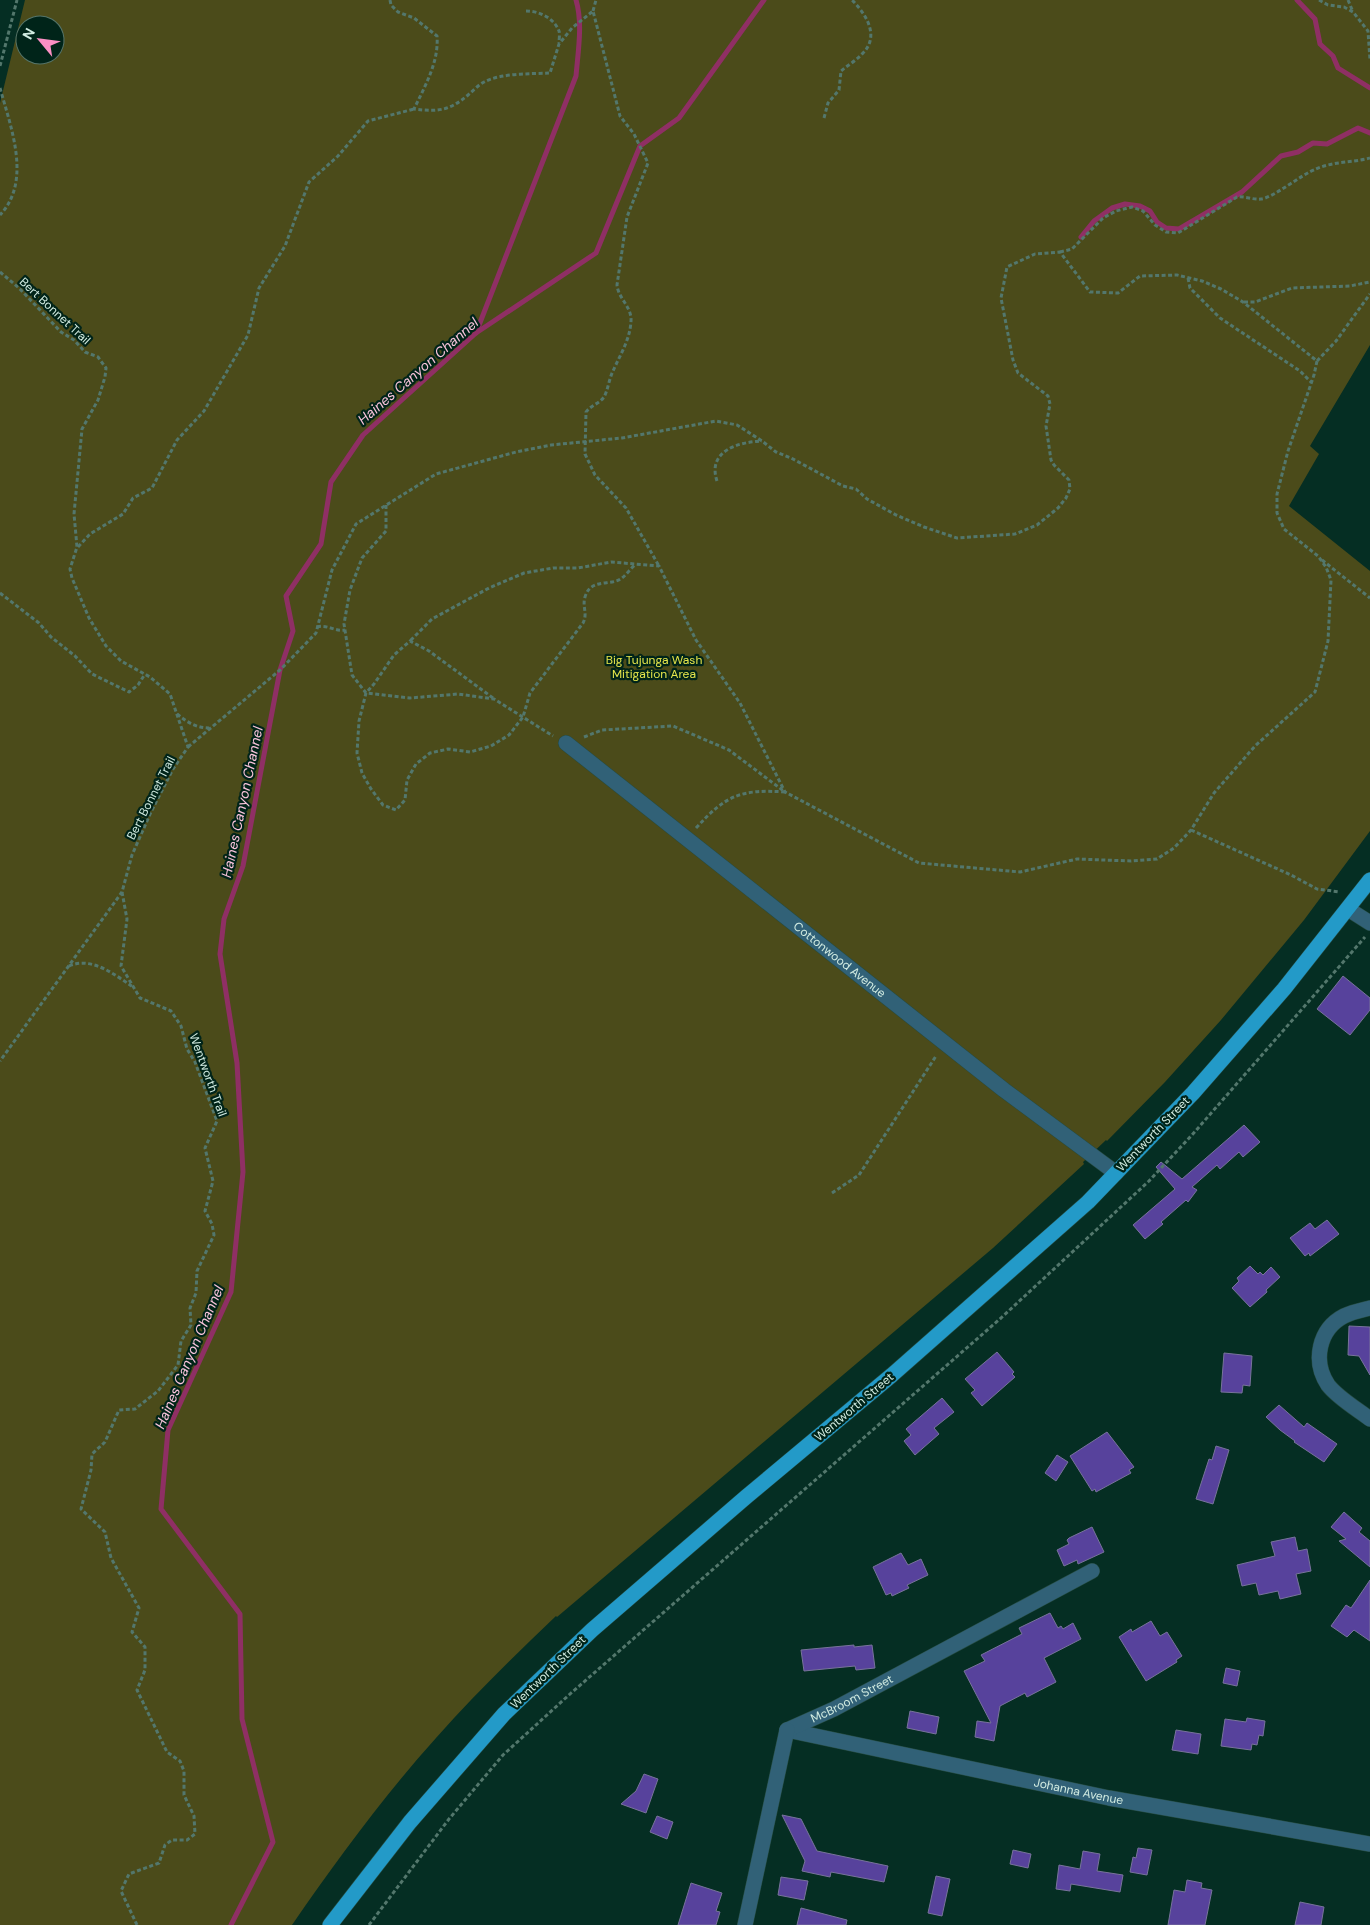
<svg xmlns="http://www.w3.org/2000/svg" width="1370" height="1925" font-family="'DM Sans',sans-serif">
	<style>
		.green { fill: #4b4b1a; fill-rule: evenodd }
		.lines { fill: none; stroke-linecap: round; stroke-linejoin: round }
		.stream { stroke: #8f2f64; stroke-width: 5 }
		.building { fill: #57429c; stroke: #78739b }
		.minor-casing { stroke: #264c42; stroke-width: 16 }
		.major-casing { stroke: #264c42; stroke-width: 16 }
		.path { stroke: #53776c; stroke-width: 3; stroke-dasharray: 4 2.5; stroke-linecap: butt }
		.minor { stroke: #316177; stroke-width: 15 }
		.major { stroke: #239ac8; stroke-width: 15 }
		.labels { text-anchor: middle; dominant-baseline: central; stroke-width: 4.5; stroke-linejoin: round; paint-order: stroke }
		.street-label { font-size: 12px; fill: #d2ece2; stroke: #002419 }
		.park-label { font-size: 12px; fill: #e5e64b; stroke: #002419 }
		.water-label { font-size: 14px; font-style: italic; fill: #fac5dd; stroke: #002419 }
	</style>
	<rect width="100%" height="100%" fill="#052e23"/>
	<path class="green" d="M25,0h1345v345l-60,101 9,8 -30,52 81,65v260l-66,89 -83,100 -56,62 -58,59 -1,-1 -23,22 1,2 -91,84 -436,369 -1,-1c-42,40 -82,79 -120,122 -53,59 -99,122 -144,187h-292v-1822zM25,25h30v30h-30z"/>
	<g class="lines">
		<g class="stream">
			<path d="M1297,0l18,19 5,25 13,12 5,12 32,20"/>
			<path d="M1081,237l13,-16 18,-13 13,-4 15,2 10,5 7,11 9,6 13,1 63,-37 39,-36 17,-4 15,-9 14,1 31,-16 12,5"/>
			<path d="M476,333l100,-257c2,-24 7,-53 0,-76"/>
			<path d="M231,1925l42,-83 -31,-123 -2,-105 -79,-105 7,-79 63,-138 12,-120 -6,-109 -17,-109 4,-35 19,-53 37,-196 13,-39 -7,-35 35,-52 10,-62 32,-47 113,-102 120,-80 44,-107 39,-28 85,-118"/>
		</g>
	</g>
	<g class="building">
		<path d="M1343,976l27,22v12l-20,25 -33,-26z"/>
		<path d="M1244,1125l16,17 -17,15 -4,-5 -19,17 -3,-4 -25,22 5,3 -9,12 -2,-2 -25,22 2,2 -18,15 -12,-14 42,-36 -19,-22 5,-5 21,17z"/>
		<path d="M1327,1220l12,14 -29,22 -1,-3 -4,3 -15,-18 20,-15 5,6z"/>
		<path d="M1250,1266l8,8 2,-2 3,3 8,-8 9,10 -14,13 1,2 -17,15 -18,-19 7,-7 -2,-3z"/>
		<path d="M1349,1326l21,1v48l-11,-19 -11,-1z"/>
		<path d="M997,1352l17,20 -2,2 3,3 -33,29 -11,-13 4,-3 -10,-11z"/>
		<path d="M1224,1353l28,3 -2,30 -7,-1 -1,8 -21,-1z"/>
		<path d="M942,1398l12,14 -20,16 5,6 -24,21 -11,-14 7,-6 -5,-6z"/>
		<path d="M1279,1405l25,22 3,-4 30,21 -13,18 -30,-20 1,-1 -15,-11 -14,-13z"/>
		<path d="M1107,1432l27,35 -5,3 2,3 -35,19 -1,-3 -3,2 -22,-35z"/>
		<path d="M1216,1446l13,4 -16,54 -17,-5 13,-40 3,1z"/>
		<path d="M1057,1455l11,7 -12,19 -11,-8z"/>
		<path d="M1344,1512l18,16 -3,4 11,9v26l-31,-26 7,-2 -15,-12z"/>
		<path d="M1092,1527l12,25 -26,12 -1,-4 -13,6 -7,-16 12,-6 -2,-4 2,-2z"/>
		<path d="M1295,1537l3,14 9,-2 4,22 -15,3 5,20 -21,5 -2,-8 -19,4 -3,-12 -14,3 -5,-21 38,-9 -4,-14z"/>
		<path d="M901,1553l7,12 13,-6 7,16 -21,10 2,3 -17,8 -1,-3 -5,2 -13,-28z"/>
		<path d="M1370,1580v61l-16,-11 -7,7 -16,-11 15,-21 5,3z"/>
		<path d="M1050,1613l8,15 3,-2 2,3 10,-6 8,16 -37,19 12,24 -29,15 -2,-4 -25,13 -6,35 -19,-4 2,-16 14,2 -27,-52 21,-10 -4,-6 41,-21 -3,-6z"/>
		<path d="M1151,1621l9,15 7,-4 15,24 -6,4 1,2 -31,19 -27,-44 12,-8 1,3z"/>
		<path d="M854,1645v2l18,-2 3,23 -19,2 -1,-4 -51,5 -3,-21z"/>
		<path d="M1226,1668l14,3 -3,15 -14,-3z"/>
		<path d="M910,1711l29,6 -3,17 -29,-6z"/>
		<path d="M1247,1718l18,3 -2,15 -4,-1 -2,10 -5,-1 -1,6 -30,-4 4,-27 21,3z"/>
		<path d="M1176,1730l25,4 -3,20 -26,-4z"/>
		<path d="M644,1774l14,5 -12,34 -25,-9 15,-13z"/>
		<path d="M782,1815l19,4 16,32 71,15 -4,16 -53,-10 -1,5 -28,-6 3,-10z"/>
		<path d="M657,1816l16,6 -6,17 -17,-7z"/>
		<path d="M1138,1848l14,2 -5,25 -17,-3 3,-15 3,1z"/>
		<path d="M1013,1850l18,4 -3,14 -18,-4z"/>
		<path d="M1083,1851l17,3 -3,17 26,4 -3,17 -49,-8 -1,7 -14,-2 3,-24 21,4z"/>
		<path d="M936,1876l14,3 -8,37 -14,-3z"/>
		<path d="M781,1877l27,4 -4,19 -26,-5z"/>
		<path d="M1187,1880l15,3 -1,5 11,2 -7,35h-37l6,-35 11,2z"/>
		<path d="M691,1883l31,10 -6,18 4,1 -4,13h-38z"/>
		<path d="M1300,1902l24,5 -3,18h-26z"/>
		<path d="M801,1908l46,12 -1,5h-49z"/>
	</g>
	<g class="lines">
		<defs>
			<g id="minor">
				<path id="s1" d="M566,743l438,347 112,83"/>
				<path d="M1348,909l22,14"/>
				<path d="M1370,1308c-8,2 -18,4 -26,8 -25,13 -32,45 -16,69 10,13 29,24 42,34"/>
				<path id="s2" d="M787,1730l322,68 261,46"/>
				<path id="s3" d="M787,1730l47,-21 258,-138"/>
				<path d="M745,1925l42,-195"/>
			</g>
			<path id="major" d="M330,1925l80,-103 94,-108 88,-84 154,-133 146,-122 196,-173 105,-109 91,-104 86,-109"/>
		</defs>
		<use href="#minor" class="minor-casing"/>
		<use href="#major" class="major-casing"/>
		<g class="path">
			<path d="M390,0l1,5 7,7 16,6 23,18c2,26 -12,50 -23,73 24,3 35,2 54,-14 5,-4 10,-10 16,-13 17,-9 46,-8 66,-9l9,-29 13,-16 21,-17 27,105 14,18 14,29 -21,54 -10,68c1,13 15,22 14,36 -1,19 -11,34 -18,50 -4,8 -5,19 -9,26 -5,7 -13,8 -18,15l-1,42 10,21 31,33 33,58"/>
			<path d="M1319,0l9,5 16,2 9,5 15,19 2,29"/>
			<path d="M1348,0l5,12"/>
			<path d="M526,11c13,0 28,7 33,20 1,3 0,9 0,12"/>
			<path d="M593,11l3,-11"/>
			<path d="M0,66l17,-66"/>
			<path d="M0,88c11,40 32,93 0,127"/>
			<path d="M824,118l4,-15 11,-13 2,-19c7,-6 16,-11 22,-18 17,-17 3,-39 -11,-53"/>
			<path d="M1060,252l12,-3 31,-31 13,-7 16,-4 11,4 12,14 11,7 12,1 59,-36c8,-1 16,3 24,2 12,-1 41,-25 55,-30 18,-8 36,-6 54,-11"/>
			<path d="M0,272l19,16 42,44 13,8 11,12 13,5 8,11 -1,9 -7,23 -16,29 -8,85 3,33 -7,22 2,9 17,40 17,28 15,15 29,16 20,17 18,53 -15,22 -22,43 -19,43 -10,37 -122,169"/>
			<path d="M1188,278l2,10 30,30 80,53 11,11"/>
			<path d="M1244,302h11l37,-14 58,-2 20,-4"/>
			<path d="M1317,361l19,-20 34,-47"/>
			<path d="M717,481c-10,-30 21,-39 45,-40"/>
			<path d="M386,505v26l-24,27 -12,32 -6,34 8,51 14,18 44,5 48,-4 36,5 59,37"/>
			<path d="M78,547l12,-13 33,-20 10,-16 19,-10 25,-48 27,-29 44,-76 11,-47 26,-42 24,-64 29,-26 30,-35 46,-12"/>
			<path d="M1322,560l48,38"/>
			<path d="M0,593l39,30 12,14 24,19 17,18 37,18 9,-7 7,-11"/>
			<path d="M317,627c10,-3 18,5 28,3"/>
			<path d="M493,698l-64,-47 -19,-10 -16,14 -20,29 -8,9 -7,28 -2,32 5,20 9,16 12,16 13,5 9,-10 2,-20 9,-16 14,-11 18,-4 22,3 21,-6 18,-11 14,-18 7,-24 53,-70c5,-10 -1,-16 2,-26 6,-20 26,-10 37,-19 5,-4 9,-10 14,-14"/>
			<path d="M177,714c10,8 19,14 32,14"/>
			<path d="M584,737l18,-7 71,-4 56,24 56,42c-44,-3 -59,3 -89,36"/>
			<path d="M188,747l92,-77 36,-37 16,-63 24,-46 80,-50 80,-22 35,-7 71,-7 94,-17 21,4 25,16 14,11 15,6 52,28 13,3 11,10 29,16 28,12 33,11 58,-4 22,-9 21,-17 8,-10 4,-9 -1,-9 -15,-15 -3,-5 -5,-34 4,-22 -2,-8 -30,-23 -5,-13 -12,-62 6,-31 28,-13 25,-2 30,40 28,1 22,-17 37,-1 25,6 19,8 22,13 74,59 -3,14 -26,76 -11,43v19l7,16 34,27 8,11 5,13 -3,61 -13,51 -60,54 -41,47 -23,37 -17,18 -17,11 -26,2 -54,-2 -57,13 -101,-9 -134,-71 -45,-89 -44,-63 -37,-74 -48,-4 -33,6h-25l-29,5 -35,15 -57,31 -22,22"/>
			<path d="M1191,830l100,45 26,14 23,3"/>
			<path d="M122,892l5,27 -6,47 19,32 31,13 10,15 6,23 8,13 22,59 -12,27 8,33 -8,30 7,13 2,11 -17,36 -1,22 -6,15 1,17 -10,16 -3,24 -20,26 -23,18 -16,1 -14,32 -13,12 -1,16 -10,39 24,23 6,26 28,50 -7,24 13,15v23l-8,20 30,62 13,9 4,10v24l10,21 1,18 -8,6h-15l-7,5 -6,18 -30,11 -8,17 16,34"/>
			<path d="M69,966c23,-10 46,9 64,21"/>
			<path d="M832,1193l27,-18 77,-119"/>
			<path d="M369,1925l80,-106 54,-64 67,-61 431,-376 148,-137 43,-46 173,-198"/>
		</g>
		<use href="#minor" class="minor"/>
		<use href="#major" class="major"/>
	</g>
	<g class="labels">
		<g class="street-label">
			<text transform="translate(55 311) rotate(43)">Bert Bonnet Trail</text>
			<text transform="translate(151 798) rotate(-63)">Bert Bonnet Trail</text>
			<text stroke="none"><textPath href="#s1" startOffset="349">Cottonwood Avenue</textPath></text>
			<text transform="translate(208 1075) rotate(70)">Wentworth Trail</text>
			<text transform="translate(1153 1134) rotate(-46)">Wentworth Street</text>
			<text transform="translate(854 1407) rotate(-40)">Wentworth Street</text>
			<text transform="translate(548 1672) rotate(-44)">Wentworth Street</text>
			<text stroke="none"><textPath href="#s3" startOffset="72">McBroom Street</textPath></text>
			<text stroke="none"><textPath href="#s2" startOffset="298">Johanna Avenue</textPath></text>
		</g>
		<g class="park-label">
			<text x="654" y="660">Big Tujunga Wash<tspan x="654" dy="14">Mitigation Area</tspan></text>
		</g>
		<g class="water-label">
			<text transform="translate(418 371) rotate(-41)">Haines Canyon Channel</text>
			<text transform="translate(242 802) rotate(-78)">Haines Canyon Channel</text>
			<text transform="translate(189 1357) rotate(-67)">Haines Canyon Channel</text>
		</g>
	</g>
	<g transform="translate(40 40) rotate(299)"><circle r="24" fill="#002419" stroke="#547469"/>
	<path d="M0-4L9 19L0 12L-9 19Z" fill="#fb8fc4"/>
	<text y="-8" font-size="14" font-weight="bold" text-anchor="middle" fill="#d2ece2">N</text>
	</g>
</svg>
